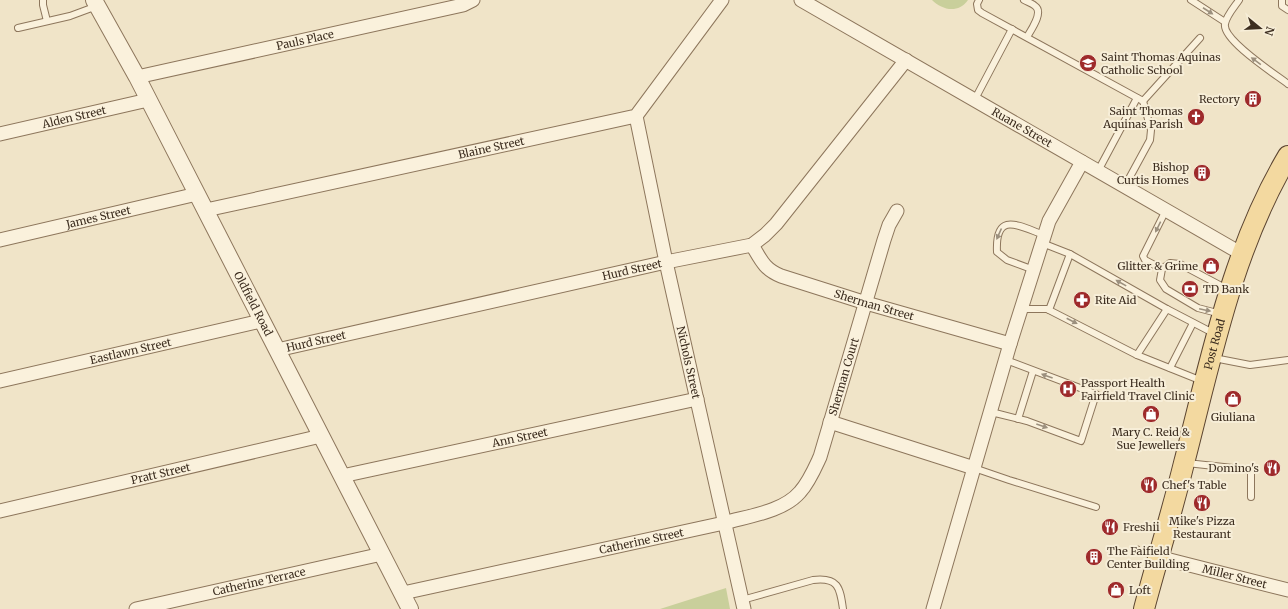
<svg xmlns="http://www.w3.org/2000/svg" width="1288" height="609" font-family="Merriweather,serif">
	<style>
		.green { fill: #c9cf9b }
		.lines { fill: none; stroke-linecap: round; stroke-linejoin: round }
		.service-casing { stroke: #8d765c; stroke-width: 8 }
		.minor-casing { stroke: #8d765c; stroke-width: 15 }
		.tertiary-casing { stroke: #8d765c; stroke-width: 18 }
		.primary-casing { stroke: #5b4430; stroke-width: 22 }
		.path { stroke: #8d765c; stroke-width: 2; stroke-dasharray: 3 2; stroke-linecap: butt }
		.service { stroke: #faf1dc; stroke-width: 6 }
		.minor { stroke: #faf1dc; stroke-width: 13 }
		.tertiary { stroke: #faf1dc; stroke-width: 16 }
		.primary { stroke: #f3d9a0; stroke-width: 20 }
		.oneway { fill: #9c907e }
		.labels { text-anchor: middle; dominant-baseline: central; stroke-width: 4; stroke-linejoin: round; paint-order: stroke }
		.street-label { font-size: 11px; fill: #3d2e20; stroke: #f7eed8 }
		.poi-label { font-size: 11px; fill: #3d2e20; stroke: #f7eed8; text-anchor: start }
	</style>
	<rect width="100%" height="100%" fill="#f0e4c8"/>
	<g class="green">
		<path d="M932,0h36c-10,14 -26,10 -36,0z"/>
		<path d="M726,588l4,21h-70z"/>
	</g>
	<g class="lines">
		<defs>
			<g id="service">
				<path d="M43,0v5l4,16"/>
				<path d="M979,0l-2,4 1,6 4,3 161,88 57,-63"/>
				<path d="M1024,0c3,2 8,3 11,6 9,6 -4,24 -8,31"/>
				<path d="M1191,0l34,22"/>
				<path d="M1239,0c-4,6 -13,16 -14,24 -3,16 50,50 63,60"/>
				<path d="M1282,0v6l6,4"/>
				<path d="M18,28l52,-12 27,-10"/>
				<path d="M975,99l37,-70"/>
				<path d="M1098,171l39,-73"/>
				<path d="M1125,186l25,-46 1,-10 -8,-29"/>
				<path d="M1042,243l28,11 97,55"/>
				<path d="M1162,269l-17,-9 -2,-4 23,-46"/>
				<path d="M1034,270l-27,-10 -10,-8c-2,-42 22,-26 47,-17"/>
				<path d="M1022,309h25l90,46"/>
				<path d="M1049,310l21,-56"/>
				<path d="M1221,314l-23,-6 -32,-19 -6,-9 2,-11 8,-6 10,1 47,25"/>
				<path d="M1214,358l36,7 38,-5"/>
				<path d="M1170,368l23,-45"/>
				<path d="M1202,381l-65,-26 30,-46 48,25"/>
				<path d="M991,412l36,9 54,20 15,-47 -90,-34"/>
				<path d="M1018,419l15,-48"/>
				<path d="M1187,463l64,7v27"/>
				<path d="M974,468l35,12 87,27"/>
				<path d="M742,600l71,-20c25,-3 27,7 30,29"/>
			</g>
			<g id="minor">
				<path id="s1" d="M801,0l441,254"/>
				<path id="s2" d="M137,77l326,-72 10,-5"/>
				<path id="s3" d="M636,116l30,146 78,347"/>
				<path id="s4" d="M0,134l148,-34"/>
				<path id="s5" d="M206,210l430,-94 86,-116"/>
				<path id="s6" d="M0,240l197,-46"/>
				<path id="s7" d="M752,245c9,15 12,24 29,31l85,27 144,41"/>
				<path id="s8" d="M277,350l389,-88 86,-17 13,-10 11,-11 130,-164"/>
				<path id="s9" d="M0,381l261,-60"/>
				<path d="M830,422l144,46"/>
				<path id="s10" d="M342,476l355,-77"/>
				<path id="s11" d="M0,511l321,-75"/>
				<path id="s12" d="M1158,557l130,33"/>
				<path id="s13" d="M403,593l321,-70c24,-7 59,-11 76,-31 9,-10 14,-22 20,-35l64,-217 5,-15 8,-14"/>
				<path id="s14" d="M136,609l246,-55"/>
				<path d="M933,609l77,-265 39,-123 33,-59"/>
			</g>
			<g id="tertiary">
				<path id="s15" d="M94,0l43,77 273,532"/>
			</g>
			<g id="primary">
				<path id="s16" d="M1144,609c13,-49 28,-97 40,-146 27,-104 48,-213 104,-307"/>
			</g>
		</defs>
		<use href="#service" class="service-casing"/>
		<use href="#minor" class="minor-casing"/>
		<use href="#tertiary" class="tertiary-casing"/>
		<use href="#primary" class="primary-casing"/>
		<path class="path" d="M1137,546l4,2"/>
		<use href="#service" class="service"/>
		<use href="#minor" class="minor"/>
		<use href="#tertiary" class="tertiary"/>
		<use href="#primary" class="primary"/>
	</g>
	<defs><path id="oneway-solid" d="M-6-.8H1V-3.2L6.5 0L1 3.2V.8H-6Z"/></defs>
	<g class="oneway">
		<use href="#oneway-solid" transform="translate(1208 11) rotate(33)"/>
		<use href="#oneway-solid" transform="translate(1256 61) rotate(-144)"/>
		<use href="#oneway-solid" transform="translate(1158 227) rotate(116)"/>
		<use href="#oneway-solid" transform="translate(999 234) rotate(114)"/>
		<use href="#oneway-solid" transform="translate(1121 283) rotate(-151)"/>
		<use href="#oneway-solid" transform="translate(1205 310) rotate(12)"/>
		<use href="#oneway-solid" transform="translate(1072 321) rotate(27)"/>
		<use href="#oneway-solid" transform="translate(1047 376) rotate(-160)"/>
		<use href="#oneway-solid" transform="translate(1042 426) rotate(19)"/>
	</g>
	<defs>
		<symbol id="school-disc" viewBox="-11 -11 22 22"><circle r="9.5" fill="#9e2a2b" stroke="#f7eed8"/><path d="M0-5L7-2L0 1L-7-2ZM-4 1L0 2.5L4 1V4Q0 6-4 4Z" fill="#fff"/></symbol>
		<symbol id="building-disc" viewBox="-11 -11 22 22"><circle r="9.5" fill="#9e2a2b" stroke="#f7eed8"/><path d="M-4-6H4V6H1V3H-1V6H-4ZM-2.5-4.3h1.7v1.8h-1.7ZM.8-4.3h1.7v1.8H.8ZM-2.5-1h1.7V.8h-1.7ZM.8-1h1.7V.8H.8Z" fill="#fff"/></symbol>
		<symbol id="church-disc" viewBox="-11 -11 22 22"><circle r="9.5" fill="#9e2a2b" stroke="#f7eed8"/><path d="M-1.2-6h2.4v3.5h3.3v2.4h-3.3V6h-2.4V-.1h-3.3v-2.4h3.3Z" fill="#fff"/></symbol>
		<symbol id="shop-disc" viewBox="-11 -11 22 22"><circle r="9.5" fill="#9e2a2b" stroke="#f7eed8"/><path d="M-5-2.5h2.3a2.7 3.5 0 0 1 5.4 0H5L5.5 6h-11ZM-1.5-2.5h3a1.5 2.3 0 0 0-3 0Z" fill="#fff"/></symbol>
		<symbol id="bank-disc" viewBox="-11 -11 22 22"><circle r="9.5" fill="#9e2a2b" stroke="#f7eed8"/><path d="M-6-4H6V4H-6ZM0-2.3a2.3 2.3 0 1 0 0 4.6a2.3 2.3 0 1 0 0-4.6Z" fill="#fff"/></symbol>
		<symbol id="pharmacy-disc" viewBox="-11 -11 22 22"><circle r="9.5" fill="#9e2a2b" stroke="#f7eed8"/><path d="M-2-6h4v4h4v4h-4v4h-4v-4h-4v-4h4Z" fill="#fff"/></symbol>
		<symbol id="hospital-disc" viewBox="-11 -11 22 22"><circle r="9.5" fill="#9e2a2b" stroke="#f7eed8"/><path d="M-5-5h3v3.5h4V-5h3V5h-3V1.5h-4V5h-3Z" fill="#fff"/></symbol>
		<symbol id="restaurant-disc" viewBox="-11 -11 22 22"><circle r="9.5" fill="#9e2a2b" stroke="#f7eed8"/><path d="M-5-6h1v4h1v-4h1v4h1v-4h1v5L-1.5 .5V6h-2V.5L-5-1ZM5-6V6H3V1.5H1.5Q1.5-4 5-6Z" fill="#fff"/></symbol>
	</defs>
	<g fill-rule="evenodd">
		<use href="#school-disc" x="1078" y="53" width="20" height="20"/>
		<use href="#building-disc" x="1243" y="89" width="20" height="20"/>
		<use href="#church-disc" x="1186" y="107" width="20" height="20"/>
		<use href="#building-disc" x="1192" y="163" width="20" height="20"/>
		<use href="#shop-disc" x="1201" y="256" width="20" height="20"/>
		<use href="#bank-disc" x="1180" y="279" width="20" height="20"/>
		<use href="#pharmacy-disc" x="1072" y="290" width="20" height="20"/>
		<use href="#hospital-disc" x="1058" y="379" width="20" height="20"/>
		<use href="#shop-disc" x="1223" y="389" width="20" height="20"/>
		<use href="#shop-disc" x="1141" y="404" width="20" height="20"/>
		<use href="#restaurant-disc" x="1262" y="458" width="20" height="20"/>
		<use href="#restaurant-disc" x="1139" y="475" width="20" height="20"/>
		<use href="#restaurant-disc" x="1192" y="493" width="20" height="20"/>
		<use href="#restaurant-disc" x="1100" y="517" width="20" height="20"/>
		<use href="#building-disc" x="1084" y="547" width="20" height="20"/>
		<use href="#shop-disc" x="1106" y="580" width="20" height="20"/>
	</g>
	<g class="labels">
		<g class="street-label">
			<text stroke="none"><textPath href="#s2" startOffset="172">Pauls Place</textPath></text>
			<text stroke="none"><textPath href="#s4" startOffset="76">Alden Street</textPath></text>
			<text stroke="none"><textPath href="#s1" startOffset="255">Ruane Street</textPath></text>
			<text stroke="none"><textPath href="#s5" startOffset="292">Blaine Street</textPath></text>
			<text stroke="none"><textPath href="#s6" startOffset="101">James Street</textPath></text>
			<text stroke="none"><textPath href="#s8" startOffset="364">Hurd Street</textPath></text>
			<text stroke="none"><textPath href="#s15" startOffset="343">Oldfield Road</textPath></text>
			<text stroke="none"><textPath href="#s7" startOffset="141">Sherman Street</textPath></text>
			<text stroke="none"><textPath href="#s8" startOffset="40">Hurd Street</textPath></text>
			<text stroke="none"><textPath href="#s16" startOffset="274">Post Road</textPath></text>
			<text stroke="none"><textPath href="#s9" startOffset="134">Eastlawn Street</textPath></text>
			<text stroke="none"><textPath href="#s3" startOffset="252">Nichols Street</textPath></text>
			<text stroke="none"><textPath href="#s13" startOffset="536">Sherman Court</textPath></text>
			<text stroke="none"><textPath href="#s10" startOffset="182">Ann Street</textPath></text>
			<text stroke="none"><textPath href="#s11" startOffset="165">Pratt Street</textPath></text>
			<text stroke="none"><textPath href="#s13" startOffset="244">Catherine Street</textPath></text>
			<text stroke="none"><textPath href="#s12" startOffset="79">Miller Street</textPath></text>
			<text stroke="none"><textPath href="#s14" startOffset="126">Catherine Terrace</textPath></text>
		</g>
		<g class="poi-label">
			<text x="1101" y="57">Saint Thomas Aquinas<tspan x="1101" dy="13">Catholic School</tspan></text>
			<text x="1240" y="99" text-anchor="end">Rectory</text>
			<text x="1183" y="111" text-anchor="end">Saint Thomas<tspan x="1183" dy="13">Aquinas Parish</tspan></text>
			<text x="1189" y="167" text-anchor="end">Bishop<tspan x="1189" dy="13">Curtis Homes</tspan></text>
			<text x="1198" y="266" text-anchor="end">Glitter &amp; Grime</text>
			<text x="1203" y="289">TD Bank</text>
			<text x="1095" y="300">Rite Aid</text>
			<text x="1081" y="383">Passport Health<tspan x="1081" dy="13">Fairfield Travel Clinic</tspan></text>
			<text x="1233" y="417" text-anchor="middle">Giuliana</text>
			<text x="1151" y="432" text-anchor="middle">Mary C. Reid &amp;<tspan x="1151" dy="13">Sue Jewellers</tspan></text>
			<text x="1259" y="468" text-anchor="end">Domino's</text>
			<text x="1162" y="485">Chef's Table</text>
			<text x="1202" y="521" text-anchor="middle">Mike's Pizza<tspan x="1202" dy="13">Restaurant</tspan></text>
			<text x="1123" y="527">Freshii</text>
			<text x="1107" y="551">The Faifield<tspan x="1107" dy="13">Center Building</tspan></text>
			<text x="1129" y="590">Loft</text>
		</g>
	</g>
	<g transform="translate(1260 28) rotate(108)" stroke="#f7eed8" stroke-width="3" paint-order="stroke">
	<path d="M0-3L7 15L0 10L-7 15Z" fill="#3d2e20"/>
	<text y="-6" font-size="11" font-weight="bold" text-anchor="middle" fill="#3d2e20">N</text>
	</g>
</svg>
